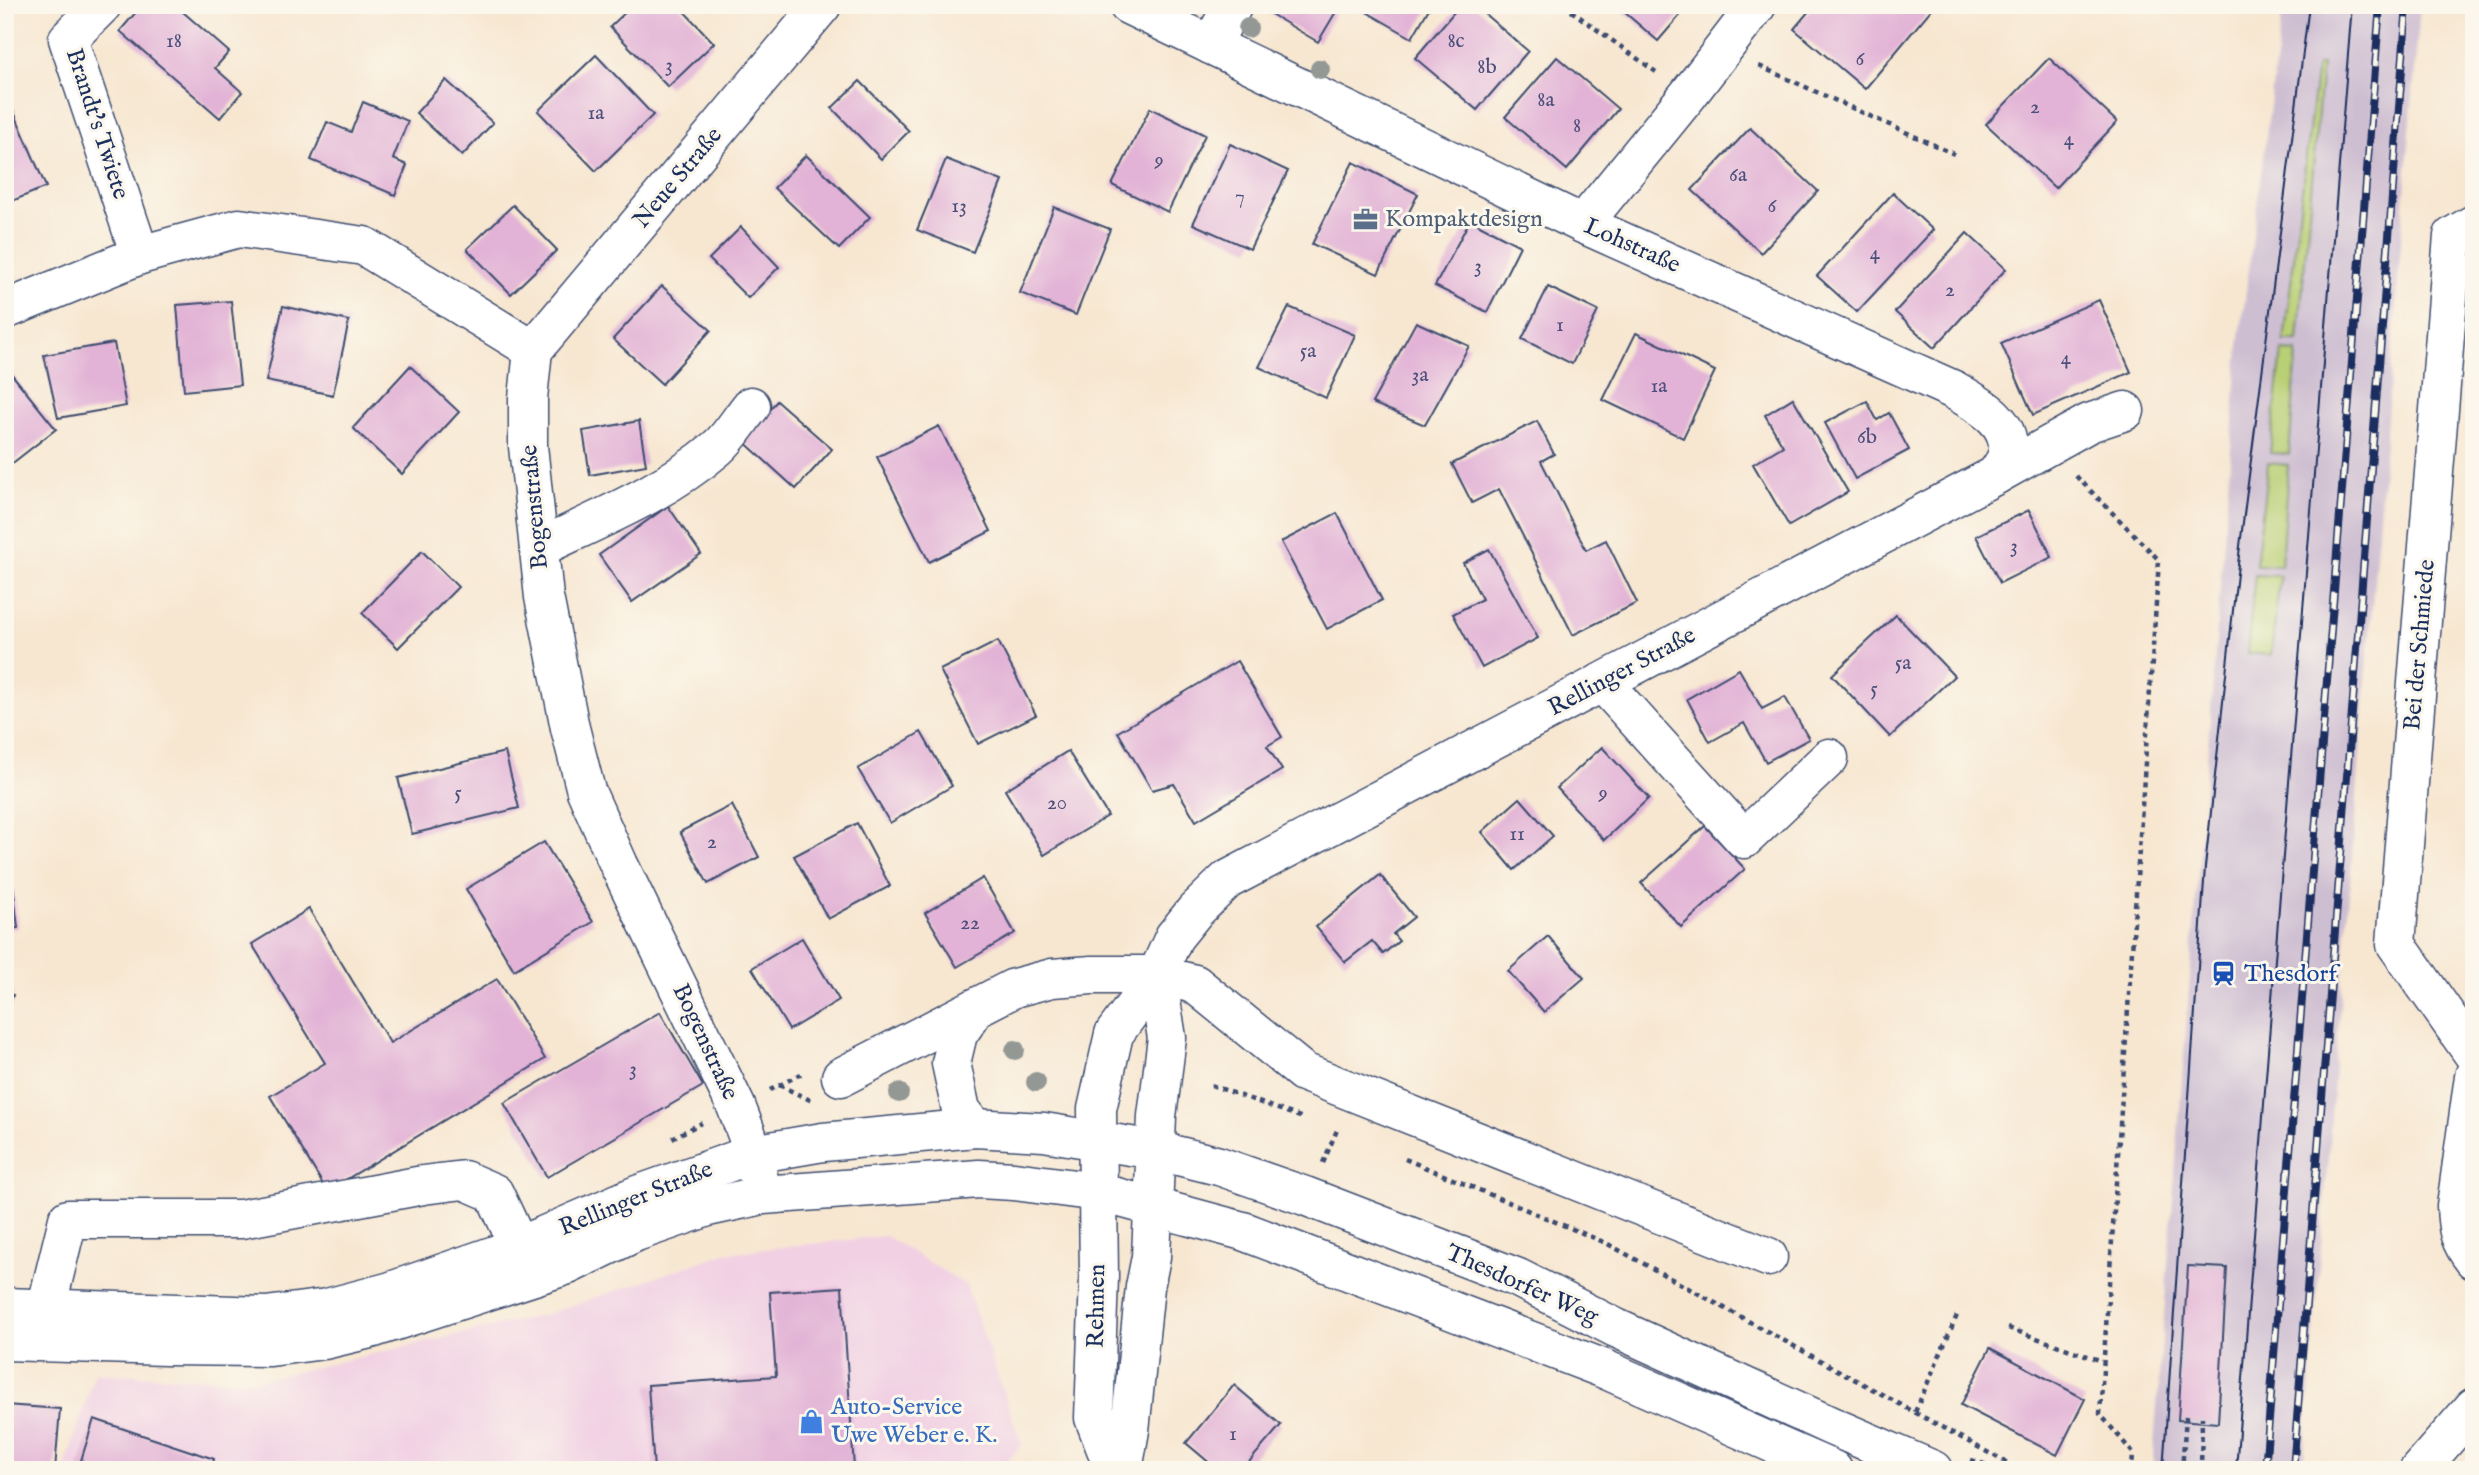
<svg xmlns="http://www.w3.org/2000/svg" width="2479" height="1475" font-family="'IM FELL English',serif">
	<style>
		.built { fill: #f1d0e3 }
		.industrial { fill: #cebed1 }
		.green { fill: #b9cf74; stroke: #6a7f69; stroke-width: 2 }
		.building { fill: #e2b3d6 }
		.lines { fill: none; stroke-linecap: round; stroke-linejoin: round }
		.minor-casing { stroke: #3c4b6f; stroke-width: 41 }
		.path { stroke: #3c4b6f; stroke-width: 4.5; stroke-dasharray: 5 5; stroke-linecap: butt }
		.minor { stroke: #fff; stroke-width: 38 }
		.tram { stroke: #1b2f5e; stroke-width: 2 }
		.rail-casing { stroke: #1b2f5e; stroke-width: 8 }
		.rail { stroke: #fbf7ec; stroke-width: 5; stroke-dasharray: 16; stroke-linecap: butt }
		.tree { fill: #939895 }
		.labels { text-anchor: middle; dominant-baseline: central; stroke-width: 6; stroke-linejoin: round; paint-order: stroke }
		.number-label { font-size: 21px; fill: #4d507c }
		.street-label { font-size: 24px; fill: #1b2f5e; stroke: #fbf7ec }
		.service-label { font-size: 24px; fill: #4e5e75; stroke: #fbf7ec; text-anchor: start }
		.transit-label { font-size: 24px; fill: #164399; stroke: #fbf7ec; text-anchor: start }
		.shop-label { font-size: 24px; fill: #366cbe; stroke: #fbf7ec; text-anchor: start }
	</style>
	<rect width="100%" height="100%" fill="#fbf7ec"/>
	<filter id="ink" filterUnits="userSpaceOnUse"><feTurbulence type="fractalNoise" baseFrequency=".0143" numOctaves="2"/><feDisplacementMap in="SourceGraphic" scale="14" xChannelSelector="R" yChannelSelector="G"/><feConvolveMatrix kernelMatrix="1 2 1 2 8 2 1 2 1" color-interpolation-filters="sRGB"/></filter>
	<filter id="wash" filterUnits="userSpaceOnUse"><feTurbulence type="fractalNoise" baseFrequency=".00686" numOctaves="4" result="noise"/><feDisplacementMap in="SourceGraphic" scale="28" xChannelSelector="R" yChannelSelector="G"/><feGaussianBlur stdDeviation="1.57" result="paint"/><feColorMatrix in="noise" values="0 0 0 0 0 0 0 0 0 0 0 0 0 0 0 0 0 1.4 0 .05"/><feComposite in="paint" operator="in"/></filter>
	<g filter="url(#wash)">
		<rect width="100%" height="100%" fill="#f7e7d1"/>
		<path class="built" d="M886,1236l80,49 56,160 -24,25h-934l31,-97 160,8 289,-66 182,-62z"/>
		<path class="industrial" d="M2283,5h137l-117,1465h-151l87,-1125z"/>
		<g class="green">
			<path d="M2317,65h5l-24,276h-14z"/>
			<path d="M2282,351l15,1 -8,102 -19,-1z"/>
			<path d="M2268,463l20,2 -7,101 -25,-1z"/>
			<path d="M2255,575l25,1 -9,79 -24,-2z"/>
		</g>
		<g id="blocks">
			<g class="building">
				<path d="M142,5h33l54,47 -14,16 27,24 -22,26 -100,-87z"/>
				<path d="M633,5h45l36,38 -46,44 -58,-60z"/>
				<path d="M1267,5h73l-22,37 -54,-32z"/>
				<path d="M1360,5h71l-19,33 -54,-31z"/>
				<path d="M1460,5h14l54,46 -51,59 -62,-52z"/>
				<path d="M1616,5h73l-31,36z"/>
				<path d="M1814,5h121l-70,84 -71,-60z"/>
				<path d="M596,55l57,60 -57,56 -58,-60z"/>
				<path d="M1557,57l61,52 -51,61 -62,-53z"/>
				<path d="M2049,58l68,64 -62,66 -69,-64z"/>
				<path d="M446,80l47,43 -31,33 -46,-43z"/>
				<path d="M860,81l49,50 -28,28 -49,-51z"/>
				<path d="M5,91l41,96 -41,17z"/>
				<path d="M363,102l45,19 -15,38 14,6 -12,30 -84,-35 16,-38 24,10z"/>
				<path d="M1150,108l55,27 -37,77 -56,-27z"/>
				<path d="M1750,128l68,63 -57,62 -69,-63z"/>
				<path d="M1230,144l58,27 -38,78 -57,-25z"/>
				<path d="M806,155l64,62 -31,32 -65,-61z"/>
				<path d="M946,159l56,22 -29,71 -56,-22z"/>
				<path d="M1353,162l65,32 -40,80 -66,-30z"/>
				<path d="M1893,193l40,37 -76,82 -40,-36z"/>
				<path d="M513,205l44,45 -46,44 -44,-45z"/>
				<path d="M1054,207l56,22 -34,86 -56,-22z"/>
				<path d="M1470,220l50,26 -33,66 -52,-26z"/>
				<path d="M741,227l38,40 -31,31 -39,-39z"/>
				<path d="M1967,233l39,36 -72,79 -39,-36z"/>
				<path d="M662,286l49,44 -49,54 -49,-45z"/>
				<path d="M1548,287l50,24 -26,53 -50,-25z"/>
				<path d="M2099,300l32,72 -98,43 -32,-72z"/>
				<path d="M231,301l9,84 -56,6 -7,-86z"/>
				<path d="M283,306l66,15 -16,74 -67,-14z"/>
				<path d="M1289,307l66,28 -29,63 -67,-31z"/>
				<path d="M1416,322l53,24 -44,79 -53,-22z"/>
				<path d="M1636,333l79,38 -32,67 -80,-38z"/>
				<path d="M114,343l12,63 -68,12 -14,-63z"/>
				<path d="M410,366l49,46 -57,62 -49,-46z"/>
				<path d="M10,372l46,57 -51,40v-93z"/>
				<path d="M1793,398l55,94 -59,34 -36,-62 30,-18 -18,-31z"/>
				<path d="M777,401l55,48 -36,40 -54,-49z"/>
				<path d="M1867,401l10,19 12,-7 20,37 -54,29 -30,-56z"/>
				<path d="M639,421l7,44 -56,10 -7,-44z"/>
				<path d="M1537,421l17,33 -13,7 45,89 20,-10 31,63 -64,32 -74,-146 -27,14 -20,-39z"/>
				<path d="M939,426l52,105 -62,31 -52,-105z"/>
				<path d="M668,506l33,48 -69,48 -33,-47z"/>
				<path d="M2029,510l23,47 -52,26 -24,-47z"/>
				<path d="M1337,513l45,87 -55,29 -46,-87z"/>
				<path d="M1489,549l49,89 -56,30 -29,-54 29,-15 -19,-36z"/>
				<path d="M422,551l36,36 -60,61 -36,-35z"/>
				<path d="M1896,615l58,61 -64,61 -58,-62z"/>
				<path d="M998,641l38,74 -58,29 -38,-74z"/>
				<path d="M1237,661l45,76 -15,9 15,24 -86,51 -22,-37 -22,6 -34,-58z"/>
				<path d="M1739,669l23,40 23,-12 24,42 -43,23 -22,-39 -34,19 -23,-43z"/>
				<path d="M921,732l31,54 -62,37 -32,-54z"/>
				<path d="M1602,747l47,51 -45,42 -47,-52z"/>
				<path d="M1068,751l40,65 -64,39 -39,-65z"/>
				<path d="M505,752l14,56 -107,26 -14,-56z"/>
				<path d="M1520,798l33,38 -39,34 -32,-38z"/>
				<path d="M732,805l27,52 -51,27 -28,-52z"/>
				<path d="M857,823l33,63 -62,33 -34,-63z"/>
				<path d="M1705,826l40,43 -64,58 -40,-44z"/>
				<path d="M544,842l49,80 -79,48 -48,-81z"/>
				<path d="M5,850h4l9,78 -13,2z"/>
				<path d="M1380,875l34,42 -21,17 6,7 -16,13 -11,-13 -27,21 -29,-35z"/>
				<path d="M983,878l32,55 -58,34 -32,-54z"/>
				<path d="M309,909l81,134 107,-64 48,80 -218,132 -57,-95 55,-33 -73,-119z"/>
				<path d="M1548,936l36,42 -40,34 -36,-41z"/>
				<path d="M802,938l37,62 -50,30 -37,-62z"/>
				<path d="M5,993l8,2 -7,23h-1z"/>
				<path d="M660,1012l43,74 -156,91 -43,-74z"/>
				<path d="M2188,1266l39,2 -9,155 -40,-3z"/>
				<path d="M842,1287l12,181 -200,2 -6,-85 128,-9 -6,-84z"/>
				<path d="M1990,1348l95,51 -28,56 -96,-50z"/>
				<path d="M1234,1385l47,40 -39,45h-24l-32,-27z"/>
				<path d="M5,1405l55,4 -5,61h-50z"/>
				<path d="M94,1419l120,40 -3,11h-133z"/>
			</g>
		</g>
	</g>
	<g filter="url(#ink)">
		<use href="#blocks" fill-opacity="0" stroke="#3c4b6f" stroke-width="2"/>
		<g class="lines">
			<defs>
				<g id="minor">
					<path d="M102,5l-34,34 72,216"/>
					<path d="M1128,5l455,219 371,166c23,14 56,29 54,60 0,8 -8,18 -12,25"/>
					<path d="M1211,45l22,-40"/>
					<path d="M1583,224l105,-129 69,-90"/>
					<path d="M2474,224l-21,12 -57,708 78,111"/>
					<path d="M5,310l135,-55 99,-27 125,18 169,104"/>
					<path d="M533,350l-5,48v48l16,151 26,131 16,63 33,74 117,241 11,29 12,44"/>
					<path d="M533,350l289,-345"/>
					<path d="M539,548c60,-29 127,-56 178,-100 13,-11 23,-29 34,-42"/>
					<path d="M1602,682l142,157 85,-81"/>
					<path d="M2474,1076l-18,130c1,24 3,35 18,54"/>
					<path d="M841,1077l173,-89 38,-10 40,-3h65l38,9 108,88 465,185"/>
					<path d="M975,1128l-14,-18 -10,-47 7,-29 18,-26"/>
					<path d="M5,1307l261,9 61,-8 61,-16 127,-44 122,-53 116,-41 70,-12 152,-14 69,4 111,18 64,16 86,30 213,82 98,50 215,98 102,44"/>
					<path d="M46,1309l22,-90h173l182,-34 41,-5 30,13 16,34 5,21"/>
					<path d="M5,1341l161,5 104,1 54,-7 50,-12 194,-63 68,-33 72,-25 55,-12 216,-16 35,2 84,11 145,39 359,137 231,102"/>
					<path d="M1114,1470l-20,-52 5,-141 -2,-168 17,-75 43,-59 17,-38 21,-26 32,-31 769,-405 93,-52 36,-12"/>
					<path d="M1123,1470l7,-40 15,-143 6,-30 6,-141 10,-78 -10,-63"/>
					<path d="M2419,1470l55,-63"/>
				</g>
			</defs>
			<use href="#minor" class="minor-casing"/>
			<g class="path">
				<path d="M1563,5l93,67"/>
				<path d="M1759,66l195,88"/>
				<path d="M2076,476l83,84 -59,854 33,39 -1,17"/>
				<path d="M779,1085l31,15"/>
				<path d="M1211,1085l92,33"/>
				<path d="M770,1090l33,-17"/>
				<path d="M672,1138l30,-15"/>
				<path d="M1405,1159l201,84 414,227"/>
				<path d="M1323,1163l14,-33"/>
				<path d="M2008,1328l94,33"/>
				<path d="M1915,1412l43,-99"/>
				<path d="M1971,1460l33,10"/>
				<path d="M2182,1470l4,-54"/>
				<path d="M2201,1470l1,-53"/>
			</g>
			<use href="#minor" class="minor"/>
			<g class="tram">
				<path d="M2163,1470l42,-603 35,-321 69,-541"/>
				<path d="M2236,1470l45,-589 71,-876"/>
			</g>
			<defs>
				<g id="rail">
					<path d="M2265,1470l115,-1465"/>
					<path d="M2293,1470l114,-1465"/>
				</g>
			</defs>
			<use href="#rail" class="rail-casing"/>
			<use href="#rail" class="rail"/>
		</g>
		<g class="tree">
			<circle cx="1248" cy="28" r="10"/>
			<circle cx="1320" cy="69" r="10"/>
			<circle cx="1015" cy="1050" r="10"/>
			<circle cx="1036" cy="1082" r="10"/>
			<circle cx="899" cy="1093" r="10"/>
		</g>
	</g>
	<defs>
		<symbol id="office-bare" viewBox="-9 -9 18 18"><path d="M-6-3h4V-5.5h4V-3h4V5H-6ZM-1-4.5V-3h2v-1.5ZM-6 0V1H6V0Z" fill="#5c6f8a" stroke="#fbf7ec" stroke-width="2.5" paint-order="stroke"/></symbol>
		<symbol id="station-bare" viewBox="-9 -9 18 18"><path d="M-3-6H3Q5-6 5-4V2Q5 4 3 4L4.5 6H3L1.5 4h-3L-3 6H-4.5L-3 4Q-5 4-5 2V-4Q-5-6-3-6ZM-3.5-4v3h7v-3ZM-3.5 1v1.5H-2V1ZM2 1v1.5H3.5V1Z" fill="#1a4fb4" stroke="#fbf7ec" stroke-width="2.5" paint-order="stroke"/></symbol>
		<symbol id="shop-bare" viewBox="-9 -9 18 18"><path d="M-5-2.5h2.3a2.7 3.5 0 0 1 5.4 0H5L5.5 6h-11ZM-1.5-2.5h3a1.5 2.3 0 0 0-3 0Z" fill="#3f7fe0" stroke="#fbf7ec" stroke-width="2.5" paint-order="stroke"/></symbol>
	</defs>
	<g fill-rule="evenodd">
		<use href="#office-bare" x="1348" y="202" width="35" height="35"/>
		<use href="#station-bare" x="2206" y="956" width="35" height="35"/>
		<use href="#shop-bare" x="794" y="1404" width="35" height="35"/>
	</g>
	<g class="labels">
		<g class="number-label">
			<text x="174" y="41">18</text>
			<text x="1456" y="41">8c</text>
			<text x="1860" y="59">6</text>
			<text x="669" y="65">3</text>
			<text x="1487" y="67">8b</text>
			<text x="1546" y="100">8a</text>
			<text x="2035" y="107">2</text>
			<text x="596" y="113">1a</text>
			<text x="1577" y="126">8</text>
			<text x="2069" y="139">4</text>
			<text x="1159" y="160">9</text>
			<text x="1738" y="175">6a</text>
			<text x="1240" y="197">7</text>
			<text x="959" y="206">13</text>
			<text x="1772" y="206">6</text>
			<text x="1875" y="253">4</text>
			<text x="1478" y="266">3</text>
			<text x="1950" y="290">2</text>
			<text x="1560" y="325">1</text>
			<text x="1308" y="351">5a</text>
			<text x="2066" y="358">4</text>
			<text x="1420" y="375">3a</text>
			<text x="1659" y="386">1a</text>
			<text x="1867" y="437">6b</text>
			<text x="2014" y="546">3</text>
			<text x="1903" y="663">5a</text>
			<text x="1874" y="689">5</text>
			<text x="458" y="793">5</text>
			<text x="1603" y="793">9</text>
			<text x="1057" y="803">20</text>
			<text x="1517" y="834">11</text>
			<text x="712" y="842">2</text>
			<text x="970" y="923">22</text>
			<text x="633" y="1069">3</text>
			<text x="1233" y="1434">1</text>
		</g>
		<g class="street-label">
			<text transform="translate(97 124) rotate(72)">Brandt's Twiete</text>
			<text transform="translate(678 178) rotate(-50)">Neue Straße</text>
			<text transform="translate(1632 246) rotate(24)">Lohstraße</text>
			<text transform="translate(535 507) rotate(-95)">Bogenstraße</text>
			<text transform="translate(2420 645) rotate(-85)">Bei der Schmiede</text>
			<text transform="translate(1622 672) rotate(-28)">Rellinger Straße</text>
			<text transform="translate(705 1042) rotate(65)">Bogenstraße</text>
			<text transform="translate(636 1199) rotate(-22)">Rellinger Straße</text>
			<text transform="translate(1522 1285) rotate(24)">Thesdorfer Weg</text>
			<text transform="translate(1097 1306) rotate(-89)">Rehmen</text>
		</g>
		<g class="service-label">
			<text x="1385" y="219">Kompaktdesign</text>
		</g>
		<g class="transit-label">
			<text x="2244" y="974">Thesdorf</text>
		</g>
		<g class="shop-label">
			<text x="831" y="1407">Auto-Service<tspan x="831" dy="28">Uwe Weber e. K.</tspan></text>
		</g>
	</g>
	<rect width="2479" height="1475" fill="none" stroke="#fbf7ec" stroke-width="28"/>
</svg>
